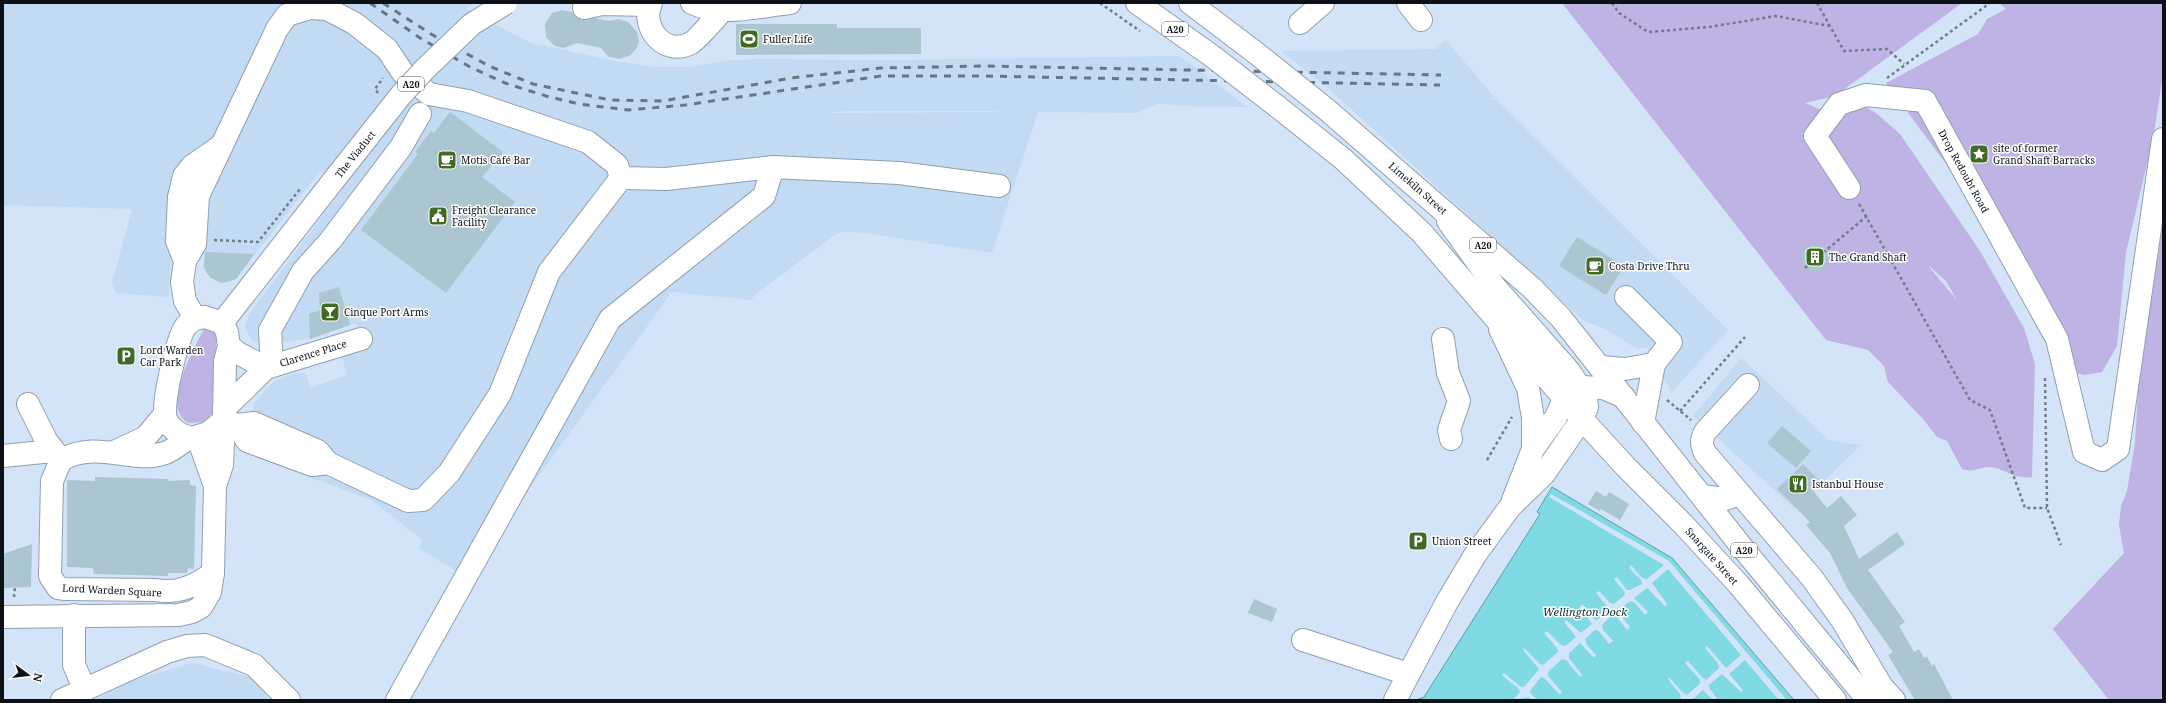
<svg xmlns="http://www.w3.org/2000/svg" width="2166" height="703" font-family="'Noto Serif',serif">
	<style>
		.built { fill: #c3daf3; fill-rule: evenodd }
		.green { fill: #bfb2e4; fill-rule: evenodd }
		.water { fill: #7fdae3; stroke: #5c9ea6 }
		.pier { fill: #d3e4f8 }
		.building { fill: #abc5d1 }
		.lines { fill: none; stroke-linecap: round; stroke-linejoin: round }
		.minor-casing { stroke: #8fa0b2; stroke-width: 24 }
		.highway-casing { stroke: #8fa0b2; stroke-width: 24 }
		.path { stroke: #717d8a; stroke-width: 2.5; stroke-dasharray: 3 3; stroke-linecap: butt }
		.minor { stroke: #fff; stroke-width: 22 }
		.highway { stroke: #fff; stroke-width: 22 }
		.rail { stroke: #6a7582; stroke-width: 3; stroke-dasharray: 7 7; stroke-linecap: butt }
		.highway-bridge-casing { stroke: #8fa0b2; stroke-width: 24; stroke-linecap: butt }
		.highway-bridge { stroke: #fff; stroke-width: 22 }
		.labels { text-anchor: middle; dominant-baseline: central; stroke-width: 3; stroke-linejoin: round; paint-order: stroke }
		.shield { fill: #fff; stroke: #54585d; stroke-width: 1 }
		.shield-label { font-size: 9px; font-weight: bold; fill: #0b1117 }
		.poi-label { font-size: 10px; fill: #0b1117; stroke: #fff; text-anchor: start }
		.street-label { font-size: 10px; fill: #0b1117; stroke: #fff }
		.water-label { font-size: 11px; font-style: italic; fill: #043236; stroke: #fff }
	</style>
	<rect width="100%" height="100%" fill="#d3e4f8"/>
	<g class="built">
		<path d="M3,3h471l-8,6 65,34 85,18 39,6h34l40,-7 29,-1 128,1 294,-4 67,51 -70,-1 -18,-3 -23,10 -98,-1 -46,141 -126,-20 -21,-1 -9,2 -80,60 -5,6 -79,-8 -206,284 -48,-28 5,-8 -52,-40 -69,-26 2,-4 -40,-54 -11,-6 1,-7 20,-22 24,-9 8,2 4,14 37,-13 -5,-19 19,-17 -5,-16 -46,16 -47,5 -12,-4 -6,-13 4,-13 94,-125 -23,-18 -84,108 -7,3 -7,1 -11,-5 -7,-11v-15l-33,-1 -2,46 -53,-4 -4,-10 20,-74 -129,-4zM847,111h146l6,1 -174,1z"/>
		<path d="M1446,40l49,58 -18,1h19l232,231 -56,62 -11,-17 -4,-14 -11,-14 -9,2 -32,-20 -21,-8 -246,-224 -57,-46 155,-2z"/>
		<path d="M1741,358l88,82 32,5 -66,64 -102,-93z"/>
		<path d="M192,663l59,14 19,23h-175l35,-19z"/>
	</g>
	<g class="green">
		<path d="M1562,3h400l-127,93 -30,7 36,15 16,-16 19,11 24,21 80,117 44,77 11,36 -3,113c-18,3 -28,-9 -42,-10 -12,0 -15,6 -28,2l-15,-28 -10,-4 -14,-18 -35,-37 -4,-16 -16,-16 -42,-10zM1929,266l17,15 11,19 -28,-33z"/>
		<path d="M1999,3h164v71l-10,65 -27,113 -9,94 -15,26 -17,3 -12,-2 -38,-99 -67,-111 -19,5 -63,-85 92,-49 9,-15 19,-10z"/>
		<path d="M2163,224v476h-54l-56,-71 71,-76 -5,-28 2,-19 6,-15 8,-48 5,-86 4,-10z"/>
		<path d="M207,323l11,5 -4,37v46l-10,11 -15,1c-31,-16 8,-79 18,-100z"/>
	</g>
	<path class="water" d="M1552,487l120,71 122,142h-378l8,-3 116,-183 -3,-2z"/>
	<path class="pier" d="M1551,494l118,67 118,139h-8l-34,-40 -16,14 14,16 -2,2 -19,-18 -13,11 1,4 8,11h-5l-10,-10 -11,10h-11l-1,-6 -12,-15 1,-2 13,15 5,3 13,-11v-4l-15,-17 3,-2 14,16 4,3 13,-12 -1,-5 -13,-15 2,-2 19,22 15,-13 -73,-86 -16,14 15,21 -2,2 -18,-18 -13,10 14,14 -3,3 -10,-12 -5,-2 -11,9 2,6 9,11 -3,3 -10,-13 -5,-2 -10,10 1,5 10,11 -4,3 -10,-13 -4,-1 -10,9 2,6 9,10 -2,3 -14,-15 -11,10v5l13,17 -2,2 -14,-17 -4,-1 -14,13v4l14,16 -3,2 -15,-16 -3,-1 -11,14 2,4 6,5h-6l-4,-3 -15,3 7,-8 -1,-3 -17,-14 2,-2 17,14h3l15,-18 -16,-19 1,-2 16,16 3,1 15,-13 -1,-4 -13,-15 3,-2 14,14 4,1 11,-9 -12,-15 2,-2 15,13 11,-9 -12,-17 2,-3 12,15 3,1 11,-10 -1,-4 -11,-13 3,-2 11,12 4,1 11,-9 -1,-4 -10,-12 3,-2 10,13h3l12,-6 -1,-4 -12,-12 2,-3 11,13 5,1 17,-14 -115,-68z"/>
	<g class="building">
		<path d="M562,10l10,2 9,8 13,-2 16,3 8,-2 10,3 9,10 2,10 -3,7 -7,7 -10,3 -10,-2 -8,-9 -24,-5 -13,5 -9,-2 -9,-9 -1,-13 7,-11z"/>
		<path d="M736,24h101v4h84v26l-185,1z"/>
		<path d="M450,112l53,40 -21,25 33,25 -69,91 -85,-63 57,-76 -3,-2 16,-21 3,2z"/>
		<path d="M1577,237l47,29 -18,29 -47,-29z"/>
		<circle cx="1815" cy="258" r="14"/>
		<path d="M205,252l49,2 -18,25 -14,4 -11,-5 -5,-6 -2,-5z"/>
		<path d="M339,287l11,38 -40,14 -1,-25 11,-4 -1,-17z"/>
		<path d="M1782,426l29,25 -15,17 -29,-25z"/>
		<path d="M1803,464l16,16 -8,8 16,20 14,-12 16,19 -13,11 15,33 38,-27 8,12 -37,26 37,52 -6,4 15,26 5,-3 5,9 3,-1 5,9 2,-2 19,36h-38l-27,-45 5,-3 -46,-64 -17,-35 -24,-28 4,-3 -33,-33z"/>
		<path d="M95,477l73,2 1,2 21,-1v5l6,1 -2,83 -6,-1 -1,5h-19v3l-74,-2 -1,-6 -26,-1v-87l28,1z"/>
		<path d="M1596,491l10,6 3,-5 20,12 -9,16 -19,-11 -1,2 -12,-7z"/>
		<path d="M32,544l-1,43 -28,1v-34z"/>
		<path d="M1254,599l23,10 -5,13 -24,-9z"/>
	</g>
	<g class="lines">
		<defs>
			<g id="minor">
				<path d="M651,3c-11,25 14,54 40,40 5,-2 26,-27 32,-33"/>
				<path d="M692,3c29,14 68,3 98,0"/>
				<path d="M1408,3l13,17"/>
				<path d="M584,8l18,-4 48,1"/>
				<path d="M1300,23l23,-20"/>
				<path d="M621,178l45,1 107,-12 126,6 100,13"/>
				<path d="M1849,188l-34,-52 24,-32 27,-9 59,6 132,238 27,113 18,8 16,-11 45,-310"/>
				<path d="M185,261l-8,-20 2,-44 5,-21 8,-10 30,-21"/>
				<path d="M1626,297l45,45 -17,22 -11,59"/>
				<path d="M195,318l-10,-17 -3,-19 3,-21 10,-17 3,-48 79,-167 10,-14 23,-7 17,1 27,14 33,26 16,24 26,21 39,7 120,41 29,23 4,13 -72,94 -49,122 -51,79 -26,27 -15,1 -80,-38 -10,-12 -64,-28 -17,2"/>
				<path d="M1500,329l28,59 5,30v31"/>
				<path d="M1443,339l5,34 11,28 -10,29 2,9"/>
				<path d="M229,346l9,7 28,15"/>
				<path d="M272,366l-2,-36 33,-59 27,-30 71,-94 19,-33"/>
				<path d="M1601,367l24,2 29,-5"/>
				<path d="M1748,385l-43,47c-4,8 -4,12 0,21l107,125 30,42 40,67 12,13"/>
				<path d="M28,404l18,36 15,20"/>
				<path d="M224,409l42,-41 95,-29"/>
				<path d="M189,438c-7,4 -15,12 -24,15 -34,12 -66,-14 -104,7l-9,21 -2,95 8,12 7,1 91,1c22,4 39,-4 57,-17"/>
				<path d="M198,438l17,48"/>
				<path d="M114,452l32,-15 19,-23"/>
				<path d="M3,456l50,-5"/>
				<path d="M1702,496l23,3 15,-5"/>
				<path d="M1513,500l20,-51 23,-32 9,-20 15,-10 23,1 21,9"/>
				<path d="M74,615v50l11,25"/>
				<path d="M3,617l176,-2 13,-3 9,-5 9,-15 3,-19 2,-87 7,-21 2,-45 13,5 10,16 65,24 16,-2"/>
				<path d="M1303,640l105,34"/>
				<path d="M62,700l105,-48 20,-6 18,-1 49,20 35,35"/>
				<path d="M397,700l213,-381 154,-123 9,-29"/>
				<path d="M1395,700l52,-98 28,-47 35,-48 34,-33 38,-55 5,-12 -1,-10 -17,-26 -74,-84 -47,-66"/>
			</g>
			<g id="highway">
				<path d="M1137,3l75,53"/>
				<path d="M1190,3l66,50"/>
				<path d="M1278,107l65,52 79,74 160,186 43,47 58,58 56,61 96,115"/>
				<path d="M1326,109l206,179 29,30 180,228 127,154"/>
				<path d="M205,317l17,6 5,9 2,14 -4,15 -1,59 -16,13 -16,5c-11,-2 -22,-9 -26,-19 -5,-13 11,-82 20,-93 6,-7 11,-8 19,-9z"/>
				<path d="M222,323l111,-142"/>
			</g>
		</defs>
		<use href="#minor" class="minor-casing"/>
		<use href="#highway" class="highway-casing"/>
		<g class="path">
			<path d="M1100,3l40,28"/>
			<path d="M1612,3l7,10 29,19 61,-5 67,-11 53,10"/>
			<path d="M1817,3l27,48 43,-2 17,15"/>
			<path d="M1887,78l103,-75"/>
			<path d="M378,93l-3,-4 8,-11"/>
			<path d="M1859,204l111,196 20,10 35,98h22"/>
			<path d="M214,240l44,2 42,-53"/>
			<path d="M1805,268l62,-52"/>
			<path d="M2045,378l2,130 14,37"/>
			<path d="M1667,400l24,20"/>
			<path d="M1680,411l65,-74"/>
			<path d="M1487,460l25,-43"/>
			<path d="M14,597l1,-11"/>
		</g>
		<use href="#minor" class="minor"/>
		<use href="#highway" class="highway"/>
		<g class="rail">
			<path d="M370,3l50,35 50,29 35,16 41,13 33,8 49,6 57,-5 196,-29h104l455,9"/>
			<path d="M383,3l48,31 58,32 44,18 77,16 53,1 128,-23 90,-10 104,-2 456,9"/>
		</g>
		<defs>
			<g id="highway-bridge">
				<path d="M1256,53l70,56"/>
				<path d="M1212,56l66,51"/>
				<path d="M333,181l68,-86 24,-26 47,-45 34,-21"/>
			</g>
		</defs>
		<use href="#highway-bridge" class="highway-bridge-casing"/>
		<use href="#highway-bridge" class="highway-bridge"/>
	</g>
	<defs>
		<symbol id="stadium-square" viewBox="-11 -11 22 22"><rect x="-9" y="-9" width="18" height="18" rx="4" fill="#416a25" stroke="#fff"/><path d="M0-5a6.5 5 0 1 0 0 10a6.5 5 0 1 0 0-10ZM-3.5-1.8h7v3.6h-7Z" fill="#fff"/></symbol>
		<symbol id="sight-square" viewBox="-11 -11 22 22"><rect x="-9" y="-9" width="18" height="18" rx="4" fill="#416a25" stroke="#fff"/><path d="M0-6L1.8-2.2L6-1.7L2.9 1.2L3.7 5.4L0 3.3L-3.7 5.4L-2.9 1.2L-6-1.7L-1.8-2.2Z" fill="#fff"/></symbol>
		<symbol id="cafe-square" viewBox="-11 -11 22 22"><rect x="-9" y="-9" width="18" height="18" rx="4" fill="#416a25" stroke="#fff"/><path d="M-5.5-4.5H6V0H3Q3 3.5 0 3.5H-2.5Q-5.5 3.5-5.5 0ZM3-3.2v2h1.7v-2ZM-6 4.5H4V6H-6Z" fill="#fff"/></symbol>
		<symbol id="civic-square" viewBox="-11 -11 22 22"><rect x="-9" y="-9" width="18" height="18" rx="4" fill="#416a25" stroke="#fff"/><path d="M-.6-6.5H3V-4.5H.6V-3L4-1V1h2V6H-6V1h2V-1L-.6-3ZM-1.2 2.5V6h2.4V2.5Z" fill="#fff"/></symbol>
		<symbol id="building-square" viewBox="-11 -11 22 22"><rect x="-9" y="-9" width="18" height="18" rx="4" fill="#416a25" stroke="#fff"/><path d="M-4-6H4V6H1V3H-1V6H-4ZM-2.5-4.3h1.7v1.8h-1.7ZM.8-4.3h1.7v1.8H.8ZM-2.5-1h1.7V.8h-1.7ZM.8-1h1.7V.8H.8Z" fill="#fff"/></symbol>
		<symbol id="bar-square" viewBox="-11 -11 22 22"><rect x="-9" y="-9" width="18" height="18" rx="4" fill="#416a25" stroke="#fff"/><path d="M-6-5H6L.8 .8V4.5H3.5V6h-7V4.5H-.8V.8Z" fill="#fff"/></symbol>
		<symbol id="parking-square" viewBox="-11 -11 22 22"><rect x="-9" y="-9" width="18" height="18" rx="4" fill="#416a25" stroke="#fff"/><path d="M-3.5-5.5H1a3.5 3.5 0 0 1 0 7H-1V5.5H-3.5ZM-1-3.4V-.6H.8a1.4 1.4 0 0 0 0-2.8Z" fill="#fff"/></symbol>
		<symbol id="restaurant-square" viewBox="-11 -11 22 22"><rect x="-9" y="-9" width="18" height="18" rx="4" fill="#416a25" stroke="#fff"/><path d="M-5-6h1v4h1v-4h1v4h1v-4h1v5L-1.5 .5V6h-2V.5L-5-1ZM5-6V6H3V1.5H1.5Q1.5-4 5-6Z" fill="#fff"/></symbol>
	</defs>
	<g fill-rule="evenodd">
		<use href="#stadium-square" x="738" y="28" width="22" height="22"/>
		<use href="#sight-square" x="1968" y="143" width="22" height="22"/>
		<use href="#cafe-square" x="436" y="149" width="22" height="22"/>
		<use href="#civic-square" x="427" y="205" width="22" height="22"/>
		<use href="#building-square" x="1804" y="246" width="22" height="22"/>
		<use href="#cafe-square" x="1584" y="255" width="22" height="22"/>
		<use href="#bar-square" x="319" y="301" width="22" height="22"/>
		<use href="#parking-square" x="115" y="345" width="22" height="22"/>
		<use href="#restaurant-square" x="1787" y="473" width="22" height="22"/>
		<use href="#parking-square" x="1407" y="530" width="22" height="22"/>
	</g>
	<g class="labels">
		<g class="shield">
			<rect x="1162" y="22" width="26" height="14" rx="3"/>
			<rect x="398" y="77" width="26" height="14" rx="3"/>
			<rect x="1470" y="238" width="26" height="14" rx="3"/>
			<rect x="1731" y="543" width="26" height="14" rx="3"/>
		</g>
		<g class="shield-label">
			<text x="1175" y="29">A20</text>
			<text x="411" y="84">A20</text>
			<text x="1483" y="245">A20</text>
			<text x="1744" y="550">A20</text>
		</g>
		<g class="poi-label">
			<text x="763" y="39">Fuller Life</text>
			<text x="1993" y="148">site of former<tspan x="1993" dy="12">Grand Shaft Barracks</tspan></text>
			<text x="461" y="160">Motis Café Bar</text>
			<text x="452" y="210">Freight Clearance<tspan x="452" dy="12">Facility</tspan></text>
			<text x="1829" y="257">The Grand Shaft</text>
			<text x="1609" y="266">Costa Drive Thru</text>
			<text x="344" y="312">Cinque Port Arms</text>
			<text x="140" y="350">Lord Warden<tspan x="140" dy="12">Car Park</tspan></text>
			<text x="1812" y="484">Istanbul House</text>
			<text x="1432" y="541">Union Street</text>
		</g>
		<g class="street-label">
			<text transform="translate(355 154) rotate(-51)">The Viaduct</text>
			<text transform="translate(1964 171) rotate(61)">Drop Redoubt Road</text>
			<text transform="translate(1418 188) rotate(41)">Limekiln Street</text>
			<text transform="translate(313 353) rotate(-17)">Clarence Place</text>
			<text transform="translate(1712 556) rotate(48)">Snargate Street</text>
			<text transform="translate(112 590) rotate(3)">Lord Warden Square</text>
		</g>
		<g class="water-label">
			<text x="1585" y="611">Wellington Dock</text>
		</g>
	</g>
	<rect width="2166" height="703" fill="none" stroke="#0b1117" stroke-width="8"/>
	<g transform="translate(28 675) rotate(105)" stroke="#ffffff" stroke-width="3" paint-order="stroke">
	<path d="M0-3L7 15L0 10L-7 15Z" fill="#0b1117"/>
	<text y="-6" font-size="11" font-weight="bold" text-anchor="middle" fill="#0b1117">N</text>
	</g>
</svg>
